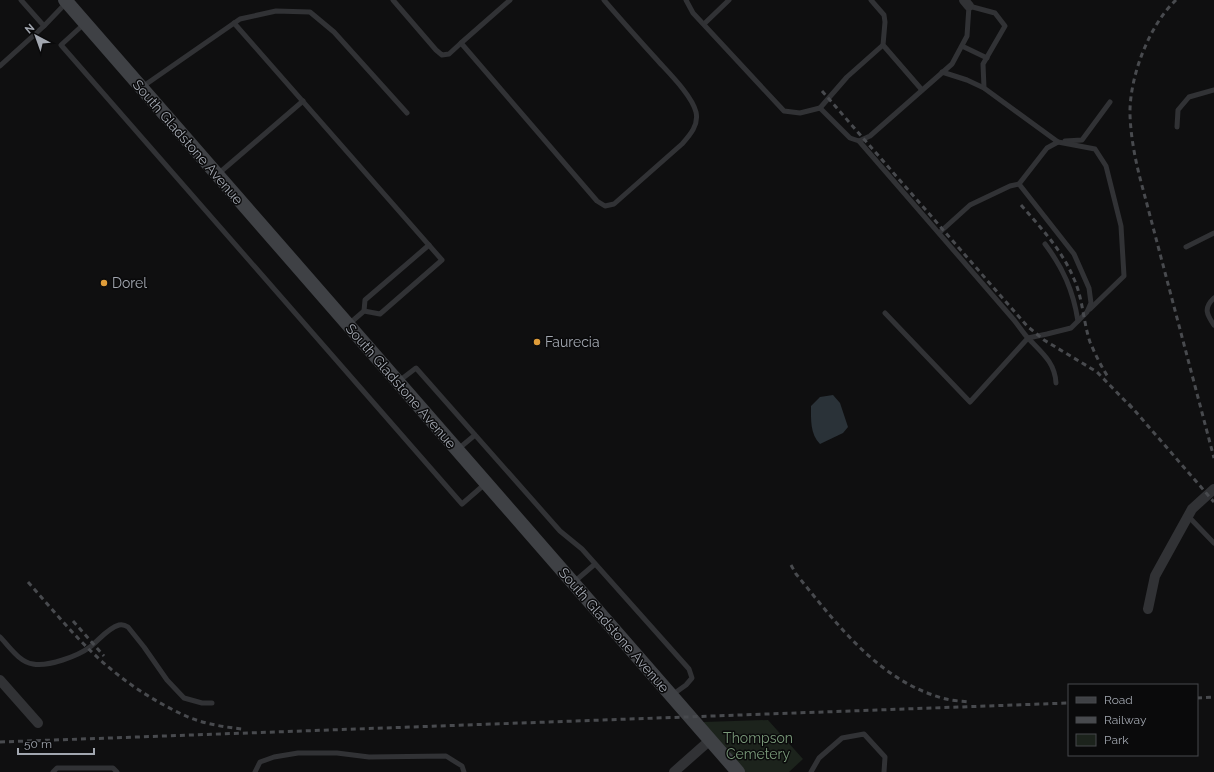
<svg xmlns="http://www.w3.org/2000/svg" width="1214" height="772" font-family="Raleway,sans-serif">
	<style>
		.green { fill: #1c231c }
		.water { fill: #2a3238 }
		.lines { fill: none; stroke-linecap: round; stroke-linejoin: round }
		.lane { stroke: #313235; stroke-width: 5 }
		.street { stroke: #313235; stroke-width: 10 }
		.secondary { stroke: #3f4145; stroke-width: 14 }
		.rail { stroke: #484a4e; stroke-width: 3; stroke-dasharray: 5 4; stroke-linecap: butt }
		.poi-dot { fill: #df9c39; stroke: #0a0a0b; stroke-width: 1.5 }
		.labels { text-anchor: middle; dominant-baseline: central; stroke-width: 3; stroke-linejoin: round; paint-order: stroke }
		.street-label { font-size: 14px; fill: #a2a7b0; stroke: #0a0a0b }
		.poi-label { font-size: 14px; fill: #a2a7b0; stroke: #0a0a0b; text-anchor: start }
		.park-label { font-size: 14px; fill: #7a9a7a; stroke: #0a0a0b }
	</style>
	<rect width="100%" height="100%" fill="#0f0f10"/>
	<path class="green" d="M768,720l35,39 -14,13h-44l-42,-50z"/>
	<path class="water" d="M833,395l7,8 8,24 -5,6 -23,11c-10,-10 -9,-25 -9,-38l9,-9z"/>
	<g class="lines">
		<g class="lane">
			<path d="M21,0l23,26"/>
			<path d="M393,0l43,50 6,5 7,-1 12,-11 136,158 8,5 9,-2 68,-60c8,-9 17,-19 14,-32 -4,-16 -26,-38 -37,-50 -18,-20 -37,-41 -55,-62"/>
			<path d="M686,0l7,13 91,98 16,2 20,-5 30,30 9,3 11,-5 82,-72 15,-28 2,-30 26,7 10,13 -22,38 1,24"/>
			<path d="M871,0l13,15 1,7 -2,23 39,45"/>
			<path d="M234,23l208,237 -62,54 -16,-3 -15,13"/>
			<path d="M84,24l-23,21 401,459 23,-20"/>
			<path d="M704,24l25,-24"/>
			<path d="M461,43l49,-43"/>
			<path d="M962,46l25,12"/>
			<path d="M0,66l44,-40 22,-23"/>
			<path d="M142,87l98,-68 36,-8 34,1 24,20 73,81"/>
			<path d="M820,108l27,-31 36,-32"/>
			<path d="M1177,127l1,-17 11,-13 25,-7"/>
			<path d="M859,141l155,179c5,6 9,13 14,18 13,14 27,24 28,45"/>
			<path d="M1065,141l17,-1 28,-38"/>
			<path d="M1058,142l37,7 11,17 15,60 3,50 -34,33"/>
			<path d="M218,174l85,-73"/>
			<path d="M939,233l31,-28 40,-19 9,-2 28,-36 11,-6 -74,-54 -17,-8 -25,-8"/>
			<path d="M1045,244c18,24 28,46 33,77"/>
			<path d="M1186,247l28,-14"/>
			<path d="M1214,298c-11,10 -7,17 0,27"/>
			<path d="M364,311l1,-11 64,-55"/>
			<path d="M885,313l85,89 58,-64 19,-4 24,-6 16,-16 4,-9 -2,-15 -15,-34 -55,-70"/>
			<path d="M399,381l17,-13 144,163 22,18 107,120 3,9 -6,7 -14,10"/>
			<path d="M457,450l18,-15"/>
			<path d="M1188,516l26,27"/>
			<path d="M574,582l21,-18"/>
			<path d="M0,637c9,9 19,25 33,27 15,3 45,-8 57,-17 9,-7 18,-19 29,-22 4,-1 6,0 9,2l16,20 23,33 17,18 18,5h10"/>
			<path d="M53,772l4,-4h56l4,4"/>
			<path d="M255,772l5,-10 14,-5 24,-4h39l32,4 77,-1 16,10 2,6"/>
			<path d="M811,772l8,-14 23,-20 22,-4 21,23 -1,15"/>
		</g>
		<g class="street">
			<path d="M964,0l5,6"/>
			<path d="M1148,609l7,-33 37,-67 22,-20"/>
			<path d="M0,680l38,43"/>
			<path d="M674,772l35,-31"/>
		</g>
		<path class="secondary" d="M65,0l673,772"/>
		<g class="rail">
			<path d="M1176,0c-27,25 -47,78 -46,115 1,27 7,53 14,78l70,265"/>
			<path d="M822,91l205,235 17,14 53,32 35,36"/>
			<path d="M1021,205c20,23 41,45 53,74 9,20 9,42 16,63 5,12 11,24 18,35"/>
			<path d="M1129,404l85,98"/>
			<path d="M791,565l5,9c41,50 83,108 150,125 7,2 16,2 24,3"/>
			<path d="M28,582c25,28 49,58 78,83 24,21 53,39 82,52 17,7 36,10 54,12"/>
			<path d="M73,621l31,35"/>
			<path d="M1197,698l17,-1"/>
			<path d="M0,742l1069,-39"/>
		</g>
	</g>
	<g class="poi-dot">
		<circle cx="104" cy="283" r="4"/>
		<circle cx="537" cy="342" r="4"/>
	</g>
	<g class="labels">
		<g class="street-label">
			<text transform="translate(188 142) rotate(49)">South Gladstone Avenue</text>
			<text transform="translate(401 386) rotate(49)">South Gladstone Avenue</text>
			<text transform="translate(614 630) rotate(49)">South Gladstone Avenue</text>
		</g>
		<g class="poi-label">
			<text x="112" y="283">Dorel</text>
			<text x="545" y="342">Faurecia</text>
		</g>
		<g class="park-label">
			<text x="758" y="738">Thompson<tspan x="758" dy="16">Cemetery</tspan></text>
		</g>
	</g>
	<rect x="1068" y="684" width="130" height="72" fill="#0a0a0b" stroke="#47494d"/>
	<rect x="1076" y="697" width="20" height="6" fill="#3f4145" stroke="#47494d"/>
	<text x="1104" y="704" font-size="12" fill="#a2a7b0">Road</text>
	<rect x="1076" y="717" width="20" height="6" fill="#484a4e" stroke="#47494d"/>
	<text x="1104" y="724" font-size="12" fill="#a2a7b0">Railway</text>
	<rect x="1076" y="734" width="20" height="12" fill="#1c231c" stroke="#47494d"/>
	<text x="1104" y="744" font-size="12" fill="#a2a7b0">Park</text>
	<g transform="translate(36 36) rotate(319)" stroke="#0a0a0b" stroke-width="3" paint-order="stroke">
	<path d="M0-3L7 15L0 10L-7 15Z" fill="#a2a7b0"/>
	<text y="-6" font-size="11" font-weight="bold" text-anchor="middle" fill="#a2a7b0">N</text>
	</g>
	<path d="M18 748v6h76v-6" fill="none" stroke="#a2a7b0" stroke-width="2"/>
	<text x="24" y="748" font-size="12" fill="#a2a7b0" stroke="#0a0a0b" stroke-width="3" paint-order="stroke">50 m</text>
</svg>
